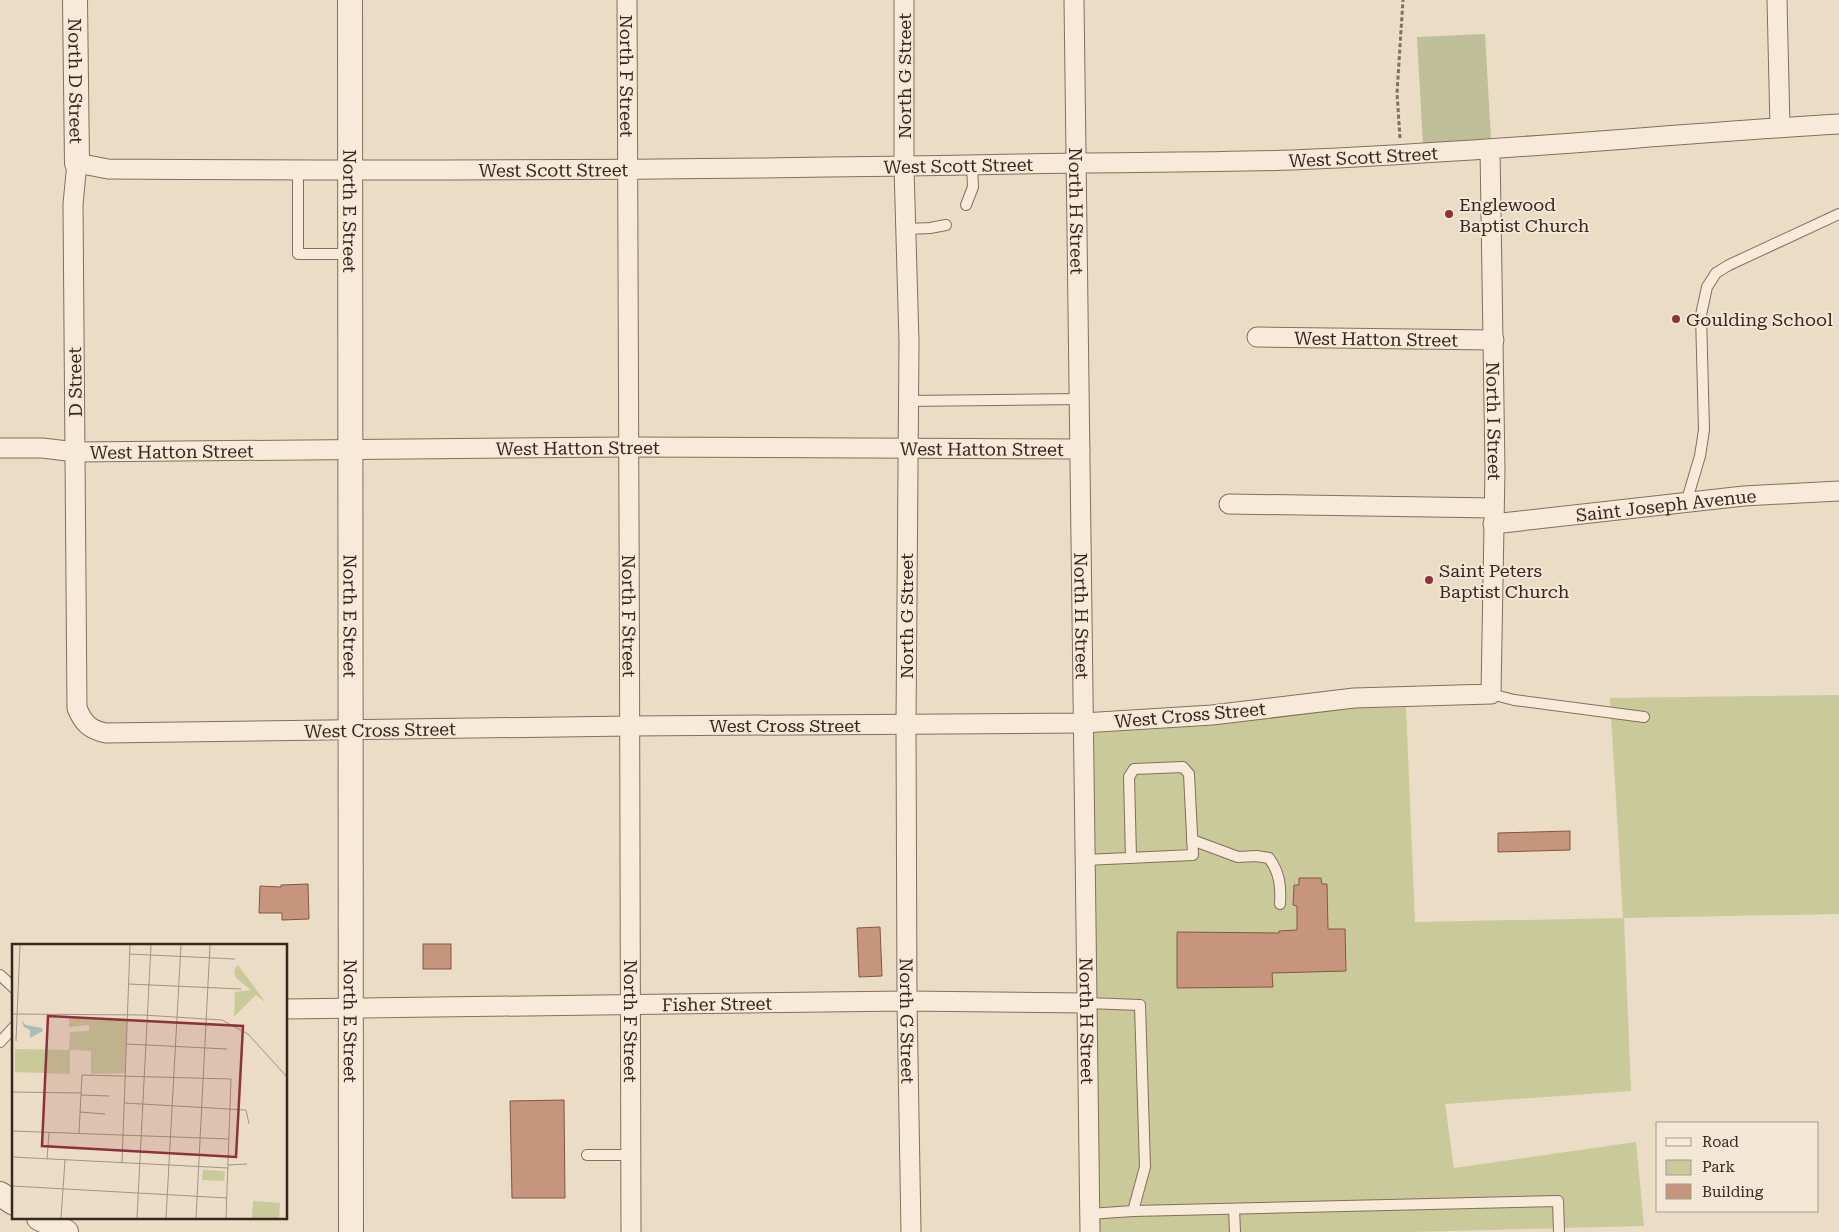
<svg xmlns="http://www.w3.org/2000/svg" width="1839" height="1232" font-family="'Roboto Serif',serif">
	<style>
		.green { fill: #c9c99a }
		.cemetery { fill: #bebe99 }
		.building { fill: #c7947e; stroke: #835644 }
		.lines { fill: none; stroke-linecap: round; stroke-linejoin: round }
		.service-casing { stroke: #856e5d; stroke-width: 12 }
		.minor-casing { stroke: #856e5d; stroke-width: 21 }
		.tertiary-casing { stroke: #856e5d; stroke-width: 26 }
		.path { stroke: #856e5d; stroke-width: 3; stroke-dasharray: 4 2.5; stroke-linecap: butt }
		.service { stroke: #f7ead8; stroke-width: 10 }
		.minor { stroke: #f7ead8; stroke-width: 19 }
		.tertiary { stroke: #f7ead8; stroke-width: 24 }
		.poi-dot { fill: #90303c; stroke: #f3e7d5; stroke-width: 2 }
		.labels { text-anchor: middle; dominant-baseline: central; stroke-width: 4; stroke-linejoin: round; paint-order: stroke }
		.street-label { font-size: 18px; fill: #36281f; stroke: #f3e7d5 }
		.poi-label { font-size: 18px; fill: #36281f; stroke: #f3e7d5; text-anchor: start }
		.inset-road { fill: none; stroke: #a39483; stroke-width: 1 }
		.view { fill: #90303c; fill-opacity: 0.15; stroke: #90303c; stroke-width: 2.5 }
		.inset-edge { fill: none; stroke: #36281f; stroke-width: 2.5 }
	</style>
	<rect width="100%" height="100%" fill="#ebdcc5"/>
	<path class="green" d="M1839,695v219l-215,4 7,173 -186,13 9,64 182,-26 8,84 -234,6h-311l-7,-499 121,-8 142,-17 51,-1 9,215 208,-4 -13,-220z"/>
	<path class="cemetery" d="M1485,34l6,106 -68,4 -6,-107z"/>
	<g class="building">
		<path d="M1570,831v19l-72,2v-19z"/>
		<path d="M1299,878h22l1,6h5l1,45h17l1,42 -74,2 1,14 -96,1v-56l102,1v-2l18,-1v-24l-4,-1 1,-20h5z"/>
		<path d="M308,884l1,35 -27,1v-7h-23l1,-27 21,1v-2z"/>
		<path d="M880,927l2,49 -23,1 -2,-49z"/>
		<rect x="423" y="944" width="28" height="25"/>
		<path d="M564,1100l1,98h-53l-2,-97z"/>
	</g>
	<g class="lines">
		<defs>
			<g id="service">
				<path d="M298,170v84h52"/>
				<path d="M966,205l7,-18 -1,-22"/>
				<path d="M907,229l23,-1 16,-3"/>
				<path d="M908,401l171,-2"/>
				<path d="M1686,503l14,-47 4,-26 -3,-115 6,-28 9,-14 13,-8 110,-51"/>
				<path d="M1491,694l23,6 130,17"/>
				<path d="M1192,840l46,17 18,-1 13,2c11,15 12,29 11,46"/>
				<path d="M1085,860l108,-5 -4,-81 -6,-7 -49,2 -5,8 2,81"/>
				<path d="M0,975l14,13"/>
				<path d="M1087,1003l53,2 5,162 -12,44 -44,3"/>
				<path d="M0,1042l14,-15"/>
				<path d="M587,1155h45"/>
				<path d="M1234,1209l1,23"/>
				<path d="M1133,1211l425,-10 1,31"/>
			</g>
			<g id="minor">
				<path id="s1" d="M627,0c0,411 5,821 4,1232"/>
				<path id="s2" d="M904,0v167l5,175 -3,382 1,277 4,231"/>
				<path id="s3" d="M1074,0l16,1232"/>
				<path d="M1777,0l3,127"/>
				<path id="s4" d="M1490,149l5,320 -4,225 -137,4 -142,17 -129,8 -452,3 -525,7c-16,-3 -23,-10 -29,-25l-4,-504 4,-41 31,6c305,2 609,1 914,-5 90,-2 180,-1 270,-4 182,-7 365,-25 547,-36"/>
				<path id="s5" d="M1257,337l237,3"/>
				<path id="s6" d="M0,448h42l34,4 551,-5 453,2"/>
				<path d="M1229,504l265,4"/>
				<path id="s7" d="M1493,524l251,-28 95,-5"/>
				<path id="s8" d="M286,1009l621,-8 180,2"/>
			</g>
			<g id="tertiary">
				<path id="s9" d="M75,0l2,163"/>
				<path id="s10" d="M350,0l1,1232"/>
				<path d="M0,1194l14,9"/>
				<path d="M39,1218l27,14"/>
			</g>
		</defs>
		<use href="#service" class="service-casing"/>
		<use href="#minor" class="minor-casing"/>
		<use href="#tertiary" class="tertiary-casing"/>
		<path class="path" d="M1400,138l-3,-45 6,-93"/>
		<use href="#service" class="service"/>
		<use href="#minor" class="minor"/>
		<use href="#tertiary" class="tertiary"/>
	</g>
	<g class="poi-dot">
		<circle cx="1449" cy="214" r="5"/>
		<circle cx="1676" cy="319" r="5"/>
		<circle cx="1429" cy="580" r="5"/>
	</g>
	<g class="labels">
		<g class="street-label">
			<text stroke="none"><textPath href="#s1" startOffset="76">North F Street</textPath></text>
			<text transform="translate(904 76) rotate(-90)">North G Street</text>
			<text stroke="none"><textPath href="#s9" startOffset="81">North D Street</textPath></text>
			<text stroke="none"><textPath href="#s4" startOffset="3804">West Scott Street</textPath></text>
			<text stroke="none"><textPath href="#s4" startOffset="3399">West Scott Street</textPath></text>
			<text stroke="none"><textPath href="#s4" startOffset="2994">West Scott Street</textPath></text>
			<text stroke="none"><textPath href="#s10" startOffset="211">North E Street</textPath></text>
			<text stroke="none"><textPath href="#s3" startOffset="211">North H Street</textPath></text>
			<text stroke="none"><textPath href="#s5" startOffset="119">West Hatton Street</textPath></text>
			<text transform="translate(75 382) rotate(-91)">D Street</text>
			<text stroke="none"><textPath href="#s4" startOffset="272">North I Street</textPath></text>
			<text stroke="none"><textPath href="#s6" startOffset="578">West Hatton Street</textPath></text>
			<text stroke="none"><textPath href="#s6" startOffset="982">West Hatton Street</textPath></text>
			<text stroke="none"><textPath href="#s6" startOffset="172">West Hatton Street</textPath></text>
			<text stroke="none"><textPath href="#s7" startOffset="174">Saint Joseph Avenue</textPath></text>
			<text stroke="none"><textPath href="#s10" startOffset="616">North E Street</textPath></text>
			<text stroke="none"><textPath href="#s1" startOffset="616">North F Street</textPath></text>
			<text transform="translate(906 616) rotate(-90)">North G Street</text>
			<text stroke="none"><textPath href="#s3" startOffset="616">North H Street</textPath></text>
			<text transform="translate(1190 715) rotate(-5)">West Cross Street</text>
			<text x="785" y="725">West Cross Street</text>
			<text transform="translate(380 730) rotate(-1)">West Cross Street</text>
			<text stroke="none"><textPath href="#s8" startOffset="431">Fisher Street</textPath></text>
			<text stroke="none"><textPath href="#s10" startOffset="1021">North E Street</textPath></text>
			<text stroke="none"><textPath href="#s1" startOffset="1021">North F Street</textPath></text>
			<text stroke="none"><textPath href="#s2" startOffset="1021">North G Street</textPath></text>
			<text stroke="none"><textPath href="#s3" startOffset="1021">North H Street</textPath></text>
		</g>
		<g class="poi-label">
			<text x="1459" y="204">Englewood<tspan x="1459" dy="21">Baptist Church</tspan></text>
			<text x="1686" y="319">Goulding School</text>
			<text x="1439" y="570">Saint Peters<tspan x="1439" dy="21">Baptist Church</tspan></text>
		</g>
	</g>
	<g transform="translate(12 944)">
		<rect width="275" height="275" fill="#ebdcc5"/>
		<path d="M226,21l28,38 -10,-8 -22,22 1,-25 16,-2 -15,-12 -2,-8zM57,74l58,1 -2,54 -34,1v-23l-21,-1v24l-55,-2v-23l54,1 1,-18 19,-1v-6l-20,2zM191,226l22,1 -1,10 -22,-1zM241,257l27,2 -1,15h-27z" fill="#c9c99a"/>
		<path d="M9,76l5,5 16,3 1,3 -13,7v-8l-6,-3z" fill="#a7bfb5"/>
		<path class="inset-road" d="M117,10l106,5M117,40l112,5M0,70l131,1 79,5 26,14 39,43M4,97l4,-96M115,100l100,5M0,148l69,1M69,151l28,1M112,159l122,7 3,14M68,168l25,2M0,187l217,8M67,189l3,-58 149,4 -5,139M0,213l216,11M35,215l2,-26M110,219l8,-218M216,221l19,-1M0,242l215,12M49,274l4,-58M125,274l14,-273M154,274l15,-273M184,274l14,-273"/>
		<path class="view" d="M36,72l195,10 -7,131 -194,-11z"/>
		<rect width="275" height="275" class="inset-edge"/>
	</g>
	<rect x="1656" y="1122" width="162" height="90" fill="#f3e7d5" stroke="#a79b8c"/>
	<rect x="1666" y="1138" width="25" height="8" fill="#f7ead8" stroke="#a79b8c"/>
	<text x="1702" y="1147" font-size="15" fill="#36281f">Road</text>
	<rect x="1666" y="1160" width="25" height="15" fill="#c9c99a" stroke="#a79b8c"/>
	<text x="1702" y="1172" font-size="15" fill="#36281f">Park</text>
	<rect x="1666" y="1184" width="25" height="15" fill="#c7947e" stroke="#a79b8c"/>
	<text x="1702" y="1197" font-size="15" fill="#36281f">Building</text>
</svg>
